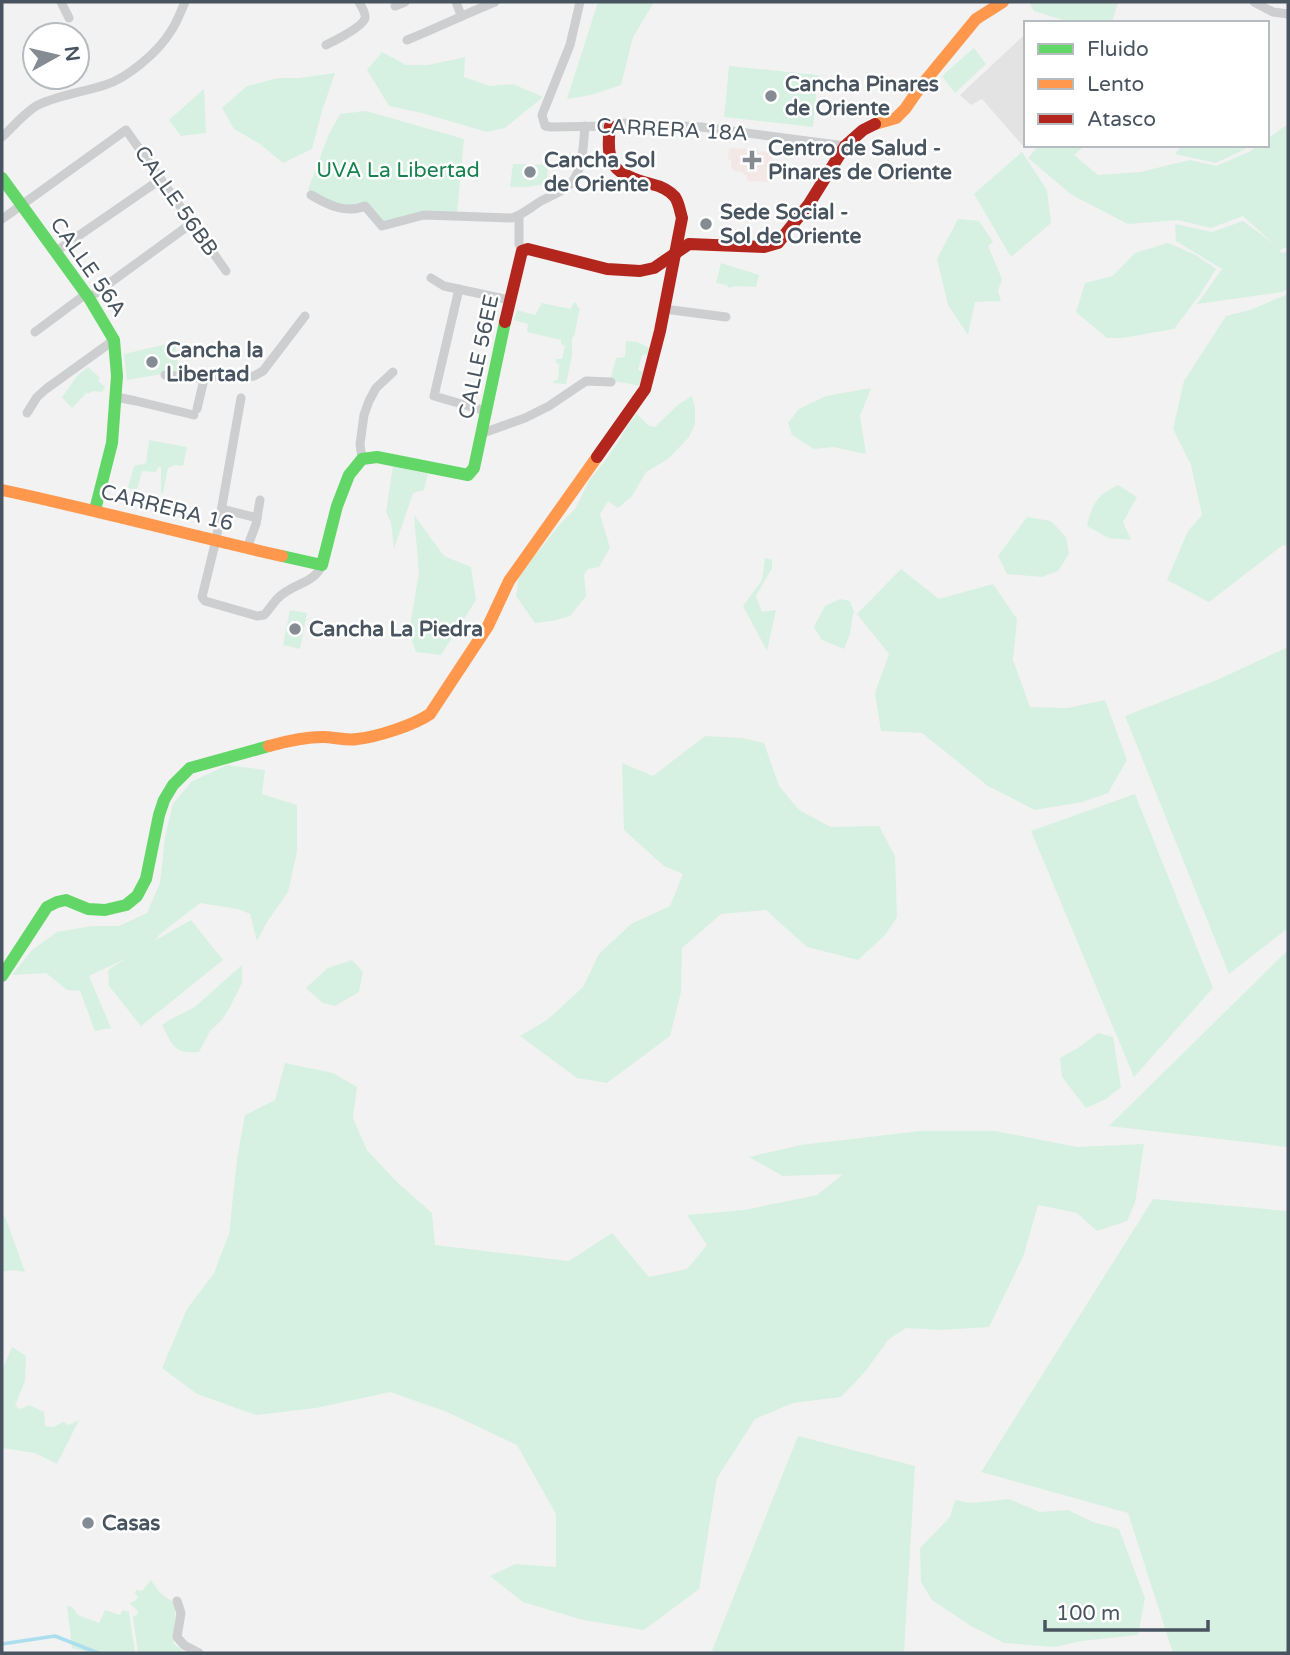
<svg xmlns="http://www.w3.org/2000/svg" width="1290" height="1655" font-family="'Varela Round',sans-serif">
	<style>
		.education { fill: #e4e3e4 }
		.medical { fill: #f4e8e7 }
		.green { fill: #d6f1e2 }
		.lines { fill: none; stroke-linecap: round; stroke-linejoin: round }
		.stream { stroke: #abdfee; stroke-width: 3.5 }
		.street { stroke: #ccced0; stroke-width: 9 }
		.fast { stroke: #63d668; stroke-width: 12 }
		.slow { stroke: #ff974d; stroke-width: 12 }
		.jam { stroke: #b3261e; stroke-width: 12 }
		.poi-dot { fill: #848b92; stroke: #fff; stroke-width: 2.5 }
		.labels { text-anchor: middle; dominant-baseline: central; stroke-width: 5; stroke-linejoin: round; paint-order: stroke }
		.poi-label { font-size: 21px; font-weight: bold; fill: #48545f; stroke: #fff; text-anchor: start }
		.street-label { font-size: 21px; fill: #48545f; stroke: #fff }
		.park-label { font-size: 21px; fill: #17824f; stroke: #fff }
	</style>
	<rect width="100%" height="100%" fill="#f2f2f2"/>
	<path class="education" d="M1024,35l2,1v109l-2,2 -42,-48 -11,6 -11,-10z"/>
	<path class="medical" d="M729,148l29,1v2l12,1v4h2l-1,26 -24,-1v-6h-4v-3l-9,-1v-2h-3v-9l-3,-1z"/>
	<g class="green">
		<path d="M598,2h56l-21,35 -12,48 -30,10 -24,4z"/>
		<path d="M1029,2h89l-5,17 -4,4h-36l-39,-12z"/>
		<path d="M974,48l12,16 -31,29 -13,-17z"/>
		<path d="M382,52l24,13h22l37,-8 -1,20 26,9 23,-2 30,13 -38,31 -18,4 -65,-19 -33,-7 -22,-36z"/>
		<path d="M729,66l89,9 -5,52 -89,-10z"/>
		<path d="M335,73l-13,38 -10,38 -29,14 -23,-19 -26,-15 -12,-21 25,-22 31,-8h21z"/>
		<path d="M204,89l2,44 -25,3 -12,-16z"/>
		<path d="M366,111l98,28 -7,75 -74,11 -10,-13 -48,-11 -17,-11 20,-54 12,-22z"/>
		<path d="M1288,124v123l-9,3 3,3 6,-2v38l-6,3 -85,12 25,-35 -46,-28 -1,-17 37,8 31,-11 31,23 -31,-28 -32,12 -33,-8 -50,4 -56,-29 -44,-37 11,-13h47l-12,10 24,20 42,-3 50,-12 26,6 33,-14 10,-7h8v-6z"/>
		<path d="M1182,145h68l1,1 -35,17 -41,-9z"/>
		<path d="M1022,152l25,38 4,33 -40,34 -37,-63z"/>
		<path d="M513,164l35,1 -1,19 -21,3h-16z"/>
		<path d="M958,219l21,2 14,21 -5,4 14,33 -4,12 3,10 -26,1 -7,33 -20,-30 -11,-46z"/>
		<path d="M1168,243l28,12 20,14 -15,24 -27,36 -52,9h-15l-31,-26 9,-29 28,-7 22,-23z"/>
		<path d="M721,263l38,12 -3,12 -21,-1 -6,2 -2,-3 -11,-2z"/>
		<path d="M1288,294v253l-5,-2 -74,57 -42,-22 21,-49 14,-16 -11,-50 -18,-36 11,-48 42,-65 24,-6z"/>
		<path d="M574,302l3,2v3l3,1 -6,28 -2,2v17l-6,29 -13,-1 2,-3h3l1,-16 -3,-1v-4h6l3,-13 -4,-2v-4l-34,-8 1,-8 -14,-4 3,-10 18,5 7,-12 29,6z"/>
		<path d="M626,341l11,1 13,6 -1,6 -7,1 -4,15 6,2 -5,14 -7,-2 -22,-3 6,-23 9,-1z"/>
		<path d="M175,342l4,29 -52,9 -3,-26z"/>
		<path d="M88,367l12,11 -2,3 7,6 -3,5 -10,-1 -2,2h-4l-14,15 -10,-11 16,-22z"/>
		<path d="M871,388l-11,28 6,38 -33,-7 -19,2 -22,-14 -4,-12 11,-14 27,-13z"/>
		<path d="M692,396l3,12v16l-6,13 -21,22 -22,13 -14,24 -14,12 -10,-7 -8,13 10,34 -11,19 -11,2 -4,6 2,21 -16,20 -18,5 -17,2 -19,-27 3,-20 41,-52 15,-15 14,-28 18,-23 12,-17 8,-15 10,-12 12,12 6,1 24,-23z"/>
		<path d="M149,440l38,7 -4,19 -8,-1 -7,3 -5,25h-2v-26h-3l-2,5 -14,-1 -5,19 -9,-2 6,-22 12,-3z"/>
		<path d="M393,466l35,8 -4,16 -11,3 -19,56 -3,-26 -5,-11z"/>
		<path d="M1118,485l19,12 -14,25 8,18 -22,-2 -22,-12c5,-22 10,-31 31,-41z"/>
		<path d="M414,515l30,41 27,11 5,33 -35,55 -25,-3 -7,-20 10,-60z"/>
		<path d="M1027,517l24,4 15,16 3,17 -11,17 -16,6 -35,-3 -9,-18z"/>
		<path d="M765,558l7,2v8l-16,28 6,16 14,-2 -9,41 -24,-45 19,-26z"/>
		<path d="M901,569l38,30 54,-15 24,35 -4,41 17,47 37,1 38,-8 22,60 -19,33 -26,9 -47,8 -47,-24 -66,-53 -41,-2 -6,-38 14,-39 -32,-40z"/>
		<path d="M840,599l10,2 4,12 -1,1 -3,20 -6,15 -22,-9 -8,-13 11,-21z"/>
		<path d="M290,610l17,3 -7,36 -17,-4z"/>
		<path d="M1288,647v281l-59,46 -104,-258 92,-36z"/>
		<path d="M705,736l37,2 22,5 15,43 20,24 32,17 48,-1 16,30 2,61 -12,18 -27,25 -51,-13 -41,-37 -45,4 -39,34 -1,44 -11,44 -63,47 -30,-5 -57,-42 27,-16 36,-33 16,-33 32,-30 39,-18 13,-32 -19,-8 -40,-36 -2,-67 31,13z"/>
		<path d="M227,765l38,5 -3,24 35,11v47l-9,40 -21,30 -10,19 -7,-27 -12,-5 -38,-6 -40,31 -6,7 37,-21 32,40 -82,66 -32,-40 -1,-16 19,-12 -38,18 22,52 -16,3 -15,-40 -13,-1 -21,-17 -34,2 20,-25 25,-18 35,-6h27l28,-13 13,-30 5,-46 8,-33 18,-22z"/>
		<path d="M1135,794l78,194 -79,89 -103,-246z"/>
		<path d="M1288,950v197l-179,-21z"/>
		<path d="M352,960l11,12 -4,20 -24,14 -12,-3 -17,-15 22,-20z"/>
		<path d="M242,965v18l-12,24 -8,13 -12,11 -11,21c-25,2 -26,-6 -37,-27l9,-6 24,-12z"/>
		<path d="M1098,1033l15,4 8,50 -15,12 -20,9 -24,-31 -2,-19 18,-10z"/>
		<path d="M285,1063l48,10 24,14 -4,31 14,32 31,33 34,30 3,32 134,16 43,-28 37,44 38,-8 20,-24 -20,-30 57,-5 73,-15 26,-21 -60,2 -34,-19 51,-12 121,-14h74l82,16 67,-3 -9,59 -8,18 -30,10 -20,-18 -39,-8 -15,52 -34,70 -47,3 -36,-2 -17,11 -25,34 -23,24 -48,6 -38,16 -38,59 -18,111 -55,41 -61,-10 -60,-18 -33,-26 25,-12 41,3v-53l-39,-69 -70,-33 -57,-20 -74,16 -60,7 -59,-21 -35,-26 25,-59 27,-36 15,-39 8,-75 8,-44 30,-15z"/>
		<path d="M1153,1199l135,12v442h-115l-45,-140 -147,-41z"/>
		<path d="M2,1214l4,5 19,53 -12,-2 -11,2z"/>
		<path d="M12,1347l14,9 -1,25 -10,25 6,3 8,-4 15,7 1,14 8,1 10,-5 6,3 10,-5 -22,44 -22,-11 -33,-5v-78z"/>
		<path d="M798,1436l117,30 -11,187h-193z"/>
		<path d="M1009,1499l31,13 28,-2 25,12 26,7 26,69 -7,37 -57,6 -26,6 -51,-4 -33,-17 -39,-26 -11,-18 -1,-34 30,-31 5,-17 16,3z"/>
		<path d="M151,1580l8,12 15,11c4,14 -2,27 0,41l9,7 7,2h-52l-5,-36 5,-3 -1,-4 -8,-7 6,-2 3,-4 -3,-4 1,-3 6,1z"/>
		<path d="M67,1606l5,1 6,8 21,8 6,-13 15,5 3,-5 6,2 6,41h-43l-20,-5z"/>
	</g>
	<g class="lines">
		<path class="stream" d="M2,1644l53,-8 43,17"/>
		<g class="street">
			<path d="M61,2l8,16"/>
			<path d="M456,2l5,13"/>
			<path d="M580,2l-10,43 -28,70 3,11 6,1 59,-1 12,-3 79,4 144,19"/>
			<path d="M1254,2l19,10 15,2"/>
			<path d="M395,6l10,-4"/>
			<path d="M407,40c30,-12 58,-26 88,-38"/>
			<path d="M326,45c8,-4 37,-18 39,-27 1,-5 -4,-12 -6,-16"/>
			<path d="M2,137c11,-10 23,-25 36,-32 21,-10 45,-13 67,-20 23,-7 54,-34 66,-54 6,-9 10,-20 14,-29"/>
			<path d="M311,195c17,10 35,19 54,11l17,20 42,-11 88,3c12,-4 19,-11 29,-17 8,-4 17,-8 25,-13 18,-14 17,-42 19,-62"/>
			<path d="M519,216v28l3,7"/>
			<path d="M2,219l124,-89 100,141"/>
			<path d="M55,252l106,-73"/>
			<path d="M431,278l13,8 66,14"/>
			<path d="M459,289l-25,107 52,15"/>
			<path d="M89,298l103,-75"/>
			<path d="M664,309l62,8"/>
			<path d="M35,332l51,-38"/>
			<path d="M165,375l34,3 6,-3 34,3 15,-2 9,-5 42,-55"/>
			<path d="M116,397l20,4 58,14"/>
			<path d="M241,398l-25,142 -14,57 3,4 52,15 7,-1c5,-5 9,-12 14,-17 15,-15 36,-14 44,-33"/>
			<path d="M197,409l8,-34"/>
			<path d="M27,413l10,-16 9,-8 68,-49"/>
			<path d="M483,433l42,-15 24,-12 37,-25 25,1"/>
			<path d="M362,459l-2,-15 4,-29 5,-14 7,-13 17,-16"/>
			<path d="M222,509l35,9"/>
			<path d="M247,548l9,-24 4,-24"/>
			<path d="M177,1601l4,12 -4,24 7,8 15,8"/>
		</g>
		<g class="fast">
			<path d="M2,178l87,120 25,42 3,36 -5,67 -17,67"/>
			<path d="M282,556l40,9 15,-59 12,-31 13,-16 15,-2 91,18 6,-7 31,-146"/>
			<path d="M2,976l45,-69 10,-5 9,-2 22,9 17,1 21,-5 11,-9 9,-17 13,-64 5,-15 9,-15 17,-17 79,-22"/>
		</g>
		<g class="slow">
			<path d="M875,124l21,-6 9,-9 16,-23 55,-67 27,-17"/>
			<path d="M2,490c94,20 187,45 280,66"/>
			<path d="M269,746c18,-5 35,-9 54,-9 11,0 23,4 34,2 20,-2 57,-14 73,-25l58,-88 21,-45 88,-124"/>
		</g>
		<g class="jam">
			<path d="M505,322l17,-71 6,-2 79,20 33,2 14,-3 35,-24 75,3 14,-4 31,-39 36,-58 18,-16 12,-6"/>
			<path d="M597,457l48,-68 15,-58 22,-113c-2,-7 -3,-15 -7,-21 -6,-7 -15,-11 -24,-13 -37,-10 -46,-18 -41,-58"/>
		</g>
	</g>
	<g class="poi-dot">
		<circle cx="771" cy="96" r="7"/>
		<path d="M748.5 149.5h7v7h7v7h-7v7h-7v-7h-7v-7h7z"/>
		<circle cx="530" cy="172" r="7"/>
		<circle cx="706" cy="224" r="7"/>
		<circle cx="152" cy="362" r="7"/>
		<circle cx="295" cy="629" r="7"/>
		<circle cx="88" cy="1523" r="7"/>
	</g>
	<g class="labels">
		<g class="poi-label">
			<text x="785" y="84">Cancha Pinares<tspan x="785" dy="24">de Oriente</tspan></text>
			<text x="768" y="148">Centro de Salud -<tspan x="768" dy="24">Pinares de Oriente</tspan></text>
			<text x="544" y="160">Cancha Sol<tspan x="544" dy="24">de Oriente</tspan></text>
			<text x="720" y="212">Sede Social -<tspan x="720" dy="24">Sol de Oriente</tspan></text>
			<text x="166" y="350">Cancha la<tspan x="166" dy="24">Libertad</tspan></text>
			<text x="309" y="629">Cancha La Piedra</text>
			<text x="102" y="1523">Casas</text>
		</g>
		<g class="street-label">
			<text transform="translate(672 130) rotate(3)">CARRERA 18A</text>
			<text transform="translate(176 201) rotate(55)">CALLE 56BB</text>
			<text transform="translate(88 267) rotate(55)">CALLE 56A</text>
			<text transform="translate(479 357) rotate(-78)">CALLE 56EE</text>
			<text transform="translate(167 508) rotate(14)">CARRERA 16</text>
		</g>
		<g class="park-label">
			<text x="398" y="170">UVA La Libertad</text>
		</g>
	</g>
	<rect width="1290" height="1655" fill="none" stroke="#48545f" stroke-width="7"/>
	<rect x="1024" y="21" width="245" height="126" fill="#ffffff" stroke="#b6bbbf" stroke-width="2"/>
	<rect x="1038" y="44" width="35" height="10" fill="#63d668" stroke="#b6bbbf" stroke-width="2"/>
	<text x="1087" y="56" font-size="21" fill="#48545f">Fluido</text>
	<rect x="1038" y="79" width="35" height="10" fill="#ff974d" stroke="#b6bbbf" stroke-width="2"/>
	<text x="1087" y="91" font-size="21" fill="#48545f">Lento</text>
	<rect x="1038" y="114" width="35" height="10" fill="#b3261e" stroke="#b6bbbf" stroke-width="2"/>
	<text x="1087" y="126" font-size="21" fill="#48545f">Atasco</text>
	<g transform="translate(56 56) rotate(82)"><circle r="33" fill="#ffffff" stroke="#b6bbbf" stroke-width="2"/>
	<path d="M0-5L12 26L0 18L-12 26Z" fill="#848b92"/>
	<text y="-10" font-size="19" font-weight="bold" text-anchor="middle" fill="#48545f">N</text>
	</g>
	<path d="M1045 1620v10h163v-10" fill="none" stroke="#48545f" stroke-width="3.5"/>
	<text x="1056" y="1620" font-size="21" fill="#48545f" stroke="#ffffff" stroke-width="5" paint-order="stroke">100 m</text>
</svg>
